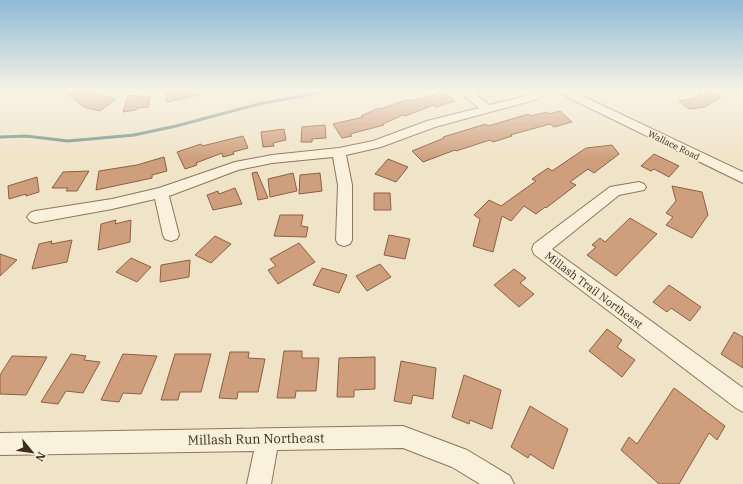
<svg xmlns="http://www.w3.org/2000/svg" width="743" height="484" font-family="'IBM Plex Serif',serif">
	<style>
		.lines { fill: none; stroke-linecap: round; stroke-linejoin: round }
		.stream { stroke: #6f938a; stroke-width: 3 }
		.building { fill: #cf9f7d; stroke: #8d5f41 }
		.minor-casing { stroke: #8d765c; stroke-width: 2 }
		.minor { fill: #faf1dc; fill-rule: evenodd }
		.labels { text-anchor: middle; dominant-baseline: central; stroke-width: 3.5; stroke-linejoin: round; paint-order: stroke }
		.far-street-label { font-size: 9px; fill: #3d2e20; stroke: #f7eed8 }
		.street-label { font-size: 11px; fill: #3d2e20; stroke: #f7eed8 }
		.near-street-label { font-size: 13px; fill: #3d2e20; stroke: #f7eed8 }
	</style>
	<rect width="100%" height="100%" fill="#f0e4c8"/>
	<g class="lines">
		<path class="stream" d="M0,137l26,-1 42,5 66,-6 42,-9 83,-22 69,-13"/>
	</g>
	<g class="building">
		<path d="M76,91h16l5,3 19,5 -16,12 -16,-4 -16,-13z"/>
		<path d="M165,91h33v4l-31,7z"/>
		<path d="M705,91l16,6 -16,10 -16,2 -10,-8 14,-2z"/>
		<path d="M444,92l11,9 -19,6 -2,-2 -29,11 -2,-1 -20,9 1,1 -34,9 2,2 -10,2 -9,-14 30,-7 -2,-1 18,-8 1,1 29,-10 3,2z"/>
		<path d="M138,95v2l12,-1 -2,11 -11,1 -1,2 -13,2 5,-16z"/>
		<path d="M560,111l12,11 -18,5 -4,-3 -40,11 2,1 -19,6 -3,-2 -34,11 -1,-1 -32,12 -11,-11 32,-13 -1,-1 43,-13 2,2 41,-12 2,2 16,-4 2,2z"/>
		<path d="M325,125l1,13 -14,1v3h-11l1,-15z"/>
		<path d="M284,129l2,11 -13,3 1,3 -11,1 -2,-15z"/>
		<path d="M243,136l5,12 -15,4 1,2 -11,3 -1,-4 -26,10 1,2 -12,4 -8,-17 24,-8 1,2z"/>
		<path d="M612,145l7,9 -25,19 -6,-4 -18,13 6,3 -30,23 -1,-1 -9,7 -12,-8 -13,15 -9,-5 -9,36 -20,-6 7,-27 -6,-4 15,-15 12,6 35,-25 -4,-2 16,-11 4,3 34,-23z"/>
		<path d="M654,154l25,12 -10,11 -15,-8 -3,2 -10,-5z"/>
		<path d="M164,157l3,14 -15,4v3l-9,2 -47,10 3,-19 38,-6z"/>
		<path d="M388,159l20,8 -12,15 -21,-8z"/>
		<path d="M89,171l-12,20h-11l2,-3h-16l11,-16z"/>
		<path d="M257,172l11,26 -10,2 -6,-27z"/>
		<path d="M293,173l4,18 -27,6 -2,-18z"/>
		<path d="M320,173l2,18 -23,3 1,-19z"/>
		<path d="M37,177l2,15 -13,4v-2l-17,5 -1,-13z"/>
		<path d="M672,186l30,6 6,23 -16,23 -26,-13 7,-8 -7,-4 10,-12z"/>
		<path d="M235,188l7,16 -29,6 -6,-15 11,-4 1,3z"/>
		<path d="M374,193h16l1,17h-17z"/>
		<path d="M280,215h23l-2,11 7,1 -2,10 -32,-1z"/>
		<path d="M630,218l27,16 -41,42 -29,-21 9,-8 -4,-2 8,-7 5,4z"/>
		<path d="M116,220l-1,4 16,-4 -1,22 -32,8 3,-26z"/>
		<path d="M389,235l21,4 -5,20 -21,-4z"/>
		<path d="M215,236l16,8 -20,19 -16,-8z"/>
		<path d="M72,240l-5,22 -35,7 7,-25 13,-3 -1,3z"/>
		<path d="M299,243l16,19 -37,22 -10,-14 8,-4 -6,-7z"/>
		<path d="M0,254l17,6 -17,16z"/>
		<path d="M131,258l20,9 -14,15 -21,-10z"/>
		<path d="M190,260l-1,17 -29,5 1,-17z"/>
		<path d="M380,264l11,13 -24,14 -11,-15z"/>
		<path d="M322,268l25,7 -8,18 -26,-8z"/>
		<path d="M514,269l12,9 -6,5 14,11 -15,13 -25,-22z"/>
		<path d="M669,285l32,22 -11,14 -19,-13 -4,4 -14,-10z"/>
		<path d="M607,329l15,11 -5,7 18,13 -13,17 -33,-26z"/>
		<path d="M734,332l9,5v31l-22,-14z"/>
		<path d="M284,351h18v7h17l-3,33h-20l-1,7h-18z"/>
		<path d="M230,352h19l-1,6 17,1 -7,33h-20l-1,7 -18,-1z"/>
		<path d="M71,354l15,2 -2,4 16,2 -17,31 -17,-2 -8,13 -17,-2z"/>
		<path d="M123,354l34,2 -16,38 -18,-1 -4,9 -18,-2z"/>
		<path d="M175,354h36l-10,38h-21l-2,8h-17z"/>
		<path d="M12,356l35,1 -21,38 -26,-1v-19z"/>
		<path d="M375,357v32l-21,1v7h-17l2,-39z"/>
		<path d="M401,361l35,7 -3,31 -20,-4 -2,9 -17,-3z"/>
		<path d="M464,375l37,15 -9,39 -22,-9 -1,4 -17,-7z"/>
		<path d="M674,388l51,38 -8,14 -8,-7 -30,51h-20l-38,-34 8,-13 8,7z"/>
		<path d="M530,406l38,23 -15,40 -23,-15 -2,4 -17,-11z"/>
	</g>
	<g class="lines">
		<defs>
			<g id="minor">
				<path d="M459,91h13l17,14 41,-10 6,-4h14l-12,8 -103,28 -54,20 -35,8 6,30v55l-2,4 -6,2 -6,-2 -2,-4 2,-55 -5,-28 -61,6 -34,7 -69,26 10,39 -2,4 -6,2 -6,-2 -2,-4 -8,-36 -43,10 -77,14 -5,-2 -3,-4 3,-4 5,-2 77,-12 47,-11 76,-26 37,-7 67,-7 34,-7 54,-20 52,-13z"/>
				<path d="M557,91h15l171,81v11l-184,-90z"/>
				<path d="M639,182l5,2 2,3 -2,3 -25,5 -67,54 191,139v24l-7,-4 -202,-154 -2,-5 2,-5 76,-57z"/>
				<path d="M403,426l64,24 43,26 4,8h-34l-28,-17 -49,-19 -126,2 -6,34h-24l7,-33 -254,4v-22z"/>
			</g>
		</defs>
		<use href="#minor" class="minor-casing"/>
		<use href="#minor" class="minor"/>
	</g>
	<linearGradient id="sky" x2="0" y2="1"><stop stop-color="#8fbad6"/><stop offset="0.57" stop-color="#f8f3e6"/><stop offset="1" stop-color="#f8f3e6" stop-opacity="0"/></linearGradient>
	<rect width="743" height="159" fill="url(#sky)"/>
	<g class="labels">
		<g class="far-street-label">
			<text transform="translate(674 145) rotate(26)">Wallace Road</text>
		</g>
		<g class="street-label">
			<text transform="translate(594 290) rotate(37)">Millash Trail Northeast</text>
		</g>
		<g class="near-street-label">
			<text transform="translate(256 439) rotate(-1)">Millash Run Northeast</text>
		</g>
	</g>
	<g transform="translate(32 452) rotate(119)" stroke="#f7eed8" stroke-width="3" paint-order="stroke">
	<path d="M0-3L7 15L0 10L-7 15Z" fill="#3d2e20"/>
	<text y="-6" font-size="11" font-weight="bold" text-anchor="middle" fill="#3d2e20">N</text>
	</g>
</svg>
